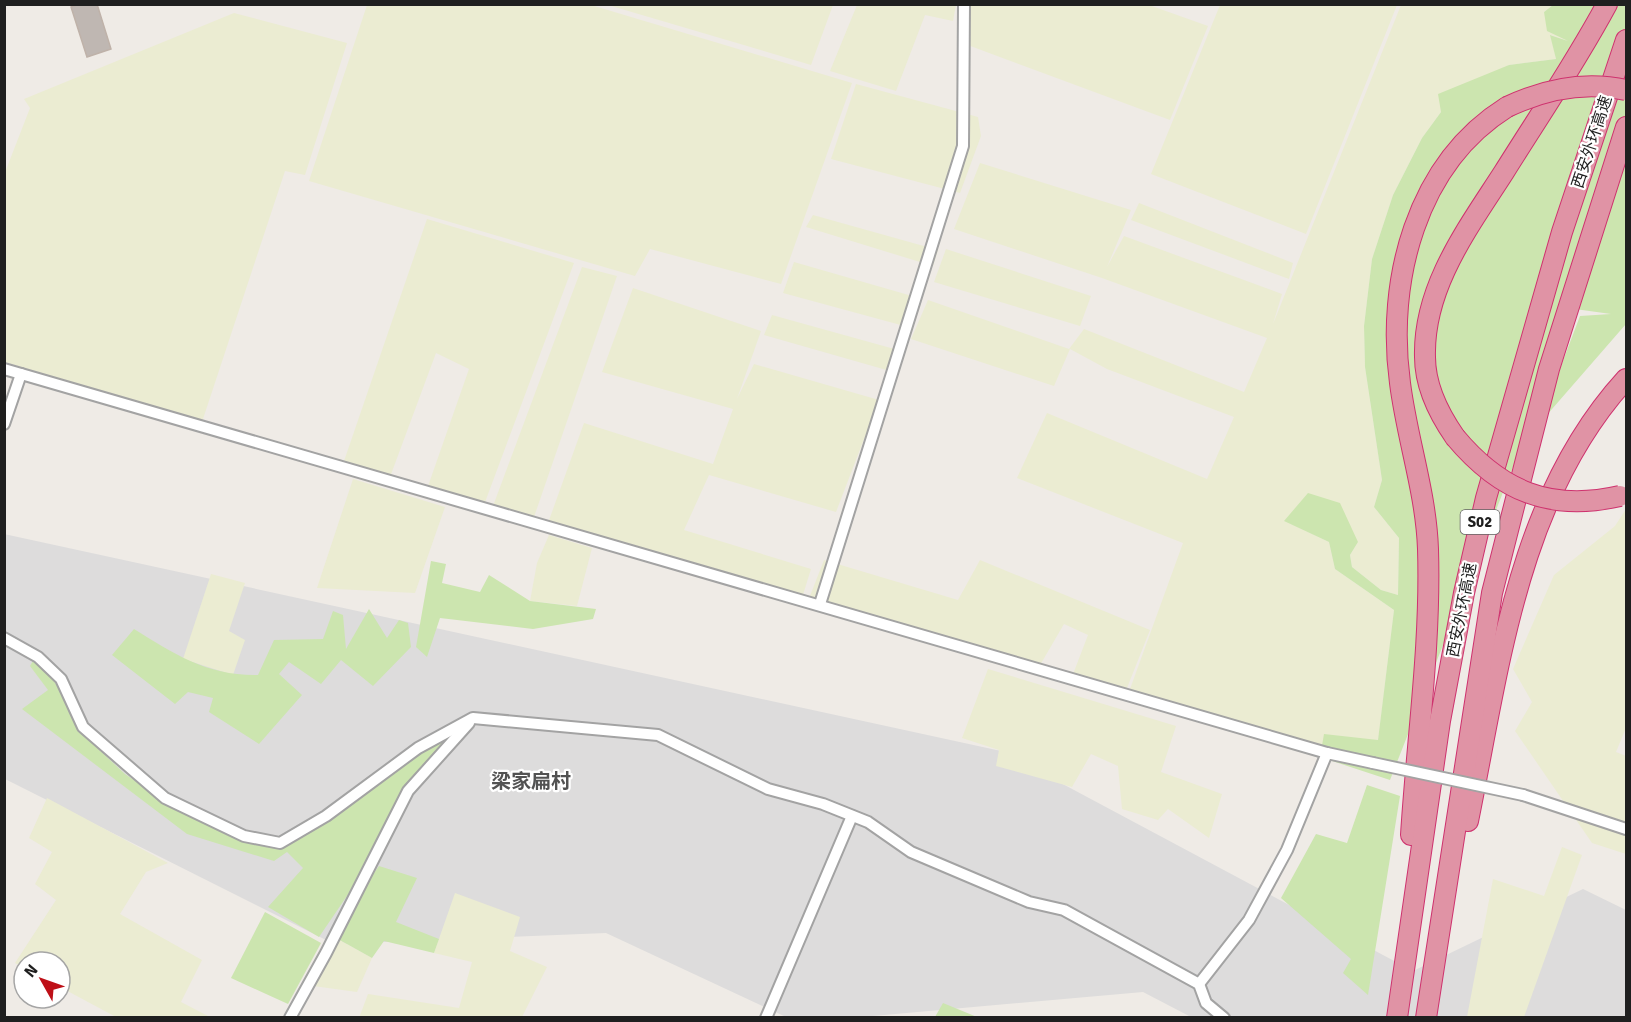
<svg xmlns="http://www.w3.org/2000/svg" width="1631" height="1022" font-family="Signika,'Noto Sans SC',sans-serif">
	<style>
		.residential { fill: #dddcdc }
		.farmland { fill: #ebecd2 }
		.grass { fill: #cce5af }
		.building { fill: #bfb7b2; stroke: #bfb2a9; stroke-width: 1.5 }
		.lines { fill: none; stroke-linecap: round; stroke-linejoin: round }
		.street-casing { stroke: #a3a3a3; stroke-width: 14 }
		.highway-casing { stroke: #ce326e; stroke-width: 22 }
		.street { stroke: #fff; stroke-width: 10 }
		.highway { stroke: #e093a5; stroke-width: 20 }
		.street-bridge-casing { stroke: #a3a3a3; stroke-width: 14; stroke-linecap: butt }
		.highway-bridge-casing { stroke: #ce326e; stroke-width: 22; stroke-linecap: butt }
		.street-bridge { stroke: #fff; stroke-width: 10 }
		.highway-bridge { stroke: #e093a5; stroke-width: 20 }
		.labels { text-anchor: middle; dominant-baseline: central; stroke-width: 4.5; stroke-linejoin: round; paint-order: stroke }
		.shield { fill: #fff; stroke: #626262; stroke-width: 1.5 }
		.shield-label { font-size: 15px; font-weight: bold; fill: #1f1f1f }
		.street-label { font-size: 16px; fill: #1f1f1f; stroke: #fff }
		.quarter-label { font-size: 20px; font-weight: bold; fill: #525252; stroke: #fff }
	</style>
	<rect width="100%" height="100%" fill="#efebe6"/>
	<path class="residential" d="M4,534l997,217 412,220 170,-82 43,21v107h-435l-48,-25 -281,25h-76l-180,-84 -272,11 -329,-165z"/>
	<g class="farmland">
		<path d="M367,5h224l261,78 -71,201 -131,-35 -15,27 -326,-95z"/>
		<path d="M608,5h225l-22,60z"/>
		<path d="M857,5v-1l99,1 -3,16 -28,-6 -29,76 -66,-20z"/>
		<path d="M962,5h187l59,21 -38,94 -205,-76z"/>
		<path d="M1220,5h177l-91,229 -155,-60z"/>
		<path d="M1401,5h152l-9,7 35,33 -28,-10 5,24 -47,6 -68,47 -19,26 -29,57 -21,64 -8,67 1,41 17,113 -8,27 25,31 -1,57 -17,-5 -29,-23 -2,-12 8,-13 -73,-21 44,21 6,27 59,41 -16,131 -58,16 10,4 -204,-61 57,-157 -166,-65 30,-65 160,66 27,-62 -127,-48 -37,-20 -16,37 -143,-47 17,-39 141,49 15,-20 160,63 23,-54 -165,-60 -148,-49 26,-66 151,47 -24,57 17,-31 158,58 -9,30z"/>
		<path d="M234,13l113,30 -42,132 -20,-4 -83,251 -197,-60 -1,-187 26,-67 -6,-9z"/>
		<path d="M856,84l122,33 3,19 -21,57 -129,-34z"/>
		<path d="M1139,203l154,60 -4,16 -158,-59z"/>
		<path d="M813,215l125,35 -5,16 -127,-39z"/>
		<path d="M427,219l147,44 -90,242 -57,-16 42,-120 -33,-16 -46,124 -47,-13z"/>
		<path d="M946,249l145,47 -11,30 -146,-44z"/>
		<path d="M794,262l125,36 -11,29 -125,-34z"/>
		<path d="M582,267l35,9 -83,241 -41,-11z"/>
		<path d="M633,288l128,43 -24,68 17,-35 125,36 -43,112 -127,-37 -25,55 127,39 -9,29 -128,-40 -3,3 -123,-38 36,-100 129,41 20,-55 -131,-37z"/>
		<path d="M772,315l126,35 -8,21 -126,-36z"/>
		<path d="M353,479l92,28 -30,86 -98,-5z"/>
		<path d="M1626,509v219l-10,24 10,4v98l-34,-11 -77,-112 17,-29 -19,-33 41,-94 61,-49z"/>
		<path d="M549,535l43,13 -15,58 -47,-5 7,-38z"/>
		<path d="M824,560l134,40 22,-40 170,70 -27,68 -53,-16 18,-47 -24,-11 -28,48 -228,-71z"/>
		<path d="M211,574l34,9 -16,48 16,9 -12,35 -50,-16z"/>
		<path d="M988,669l188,57 -15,46 61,22 -13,44 -41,-29 -10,11 -36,-11 -4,-43 -27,-12 -19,33 -76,-21 3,-16 -37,-12z"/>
		<path d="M47,798l121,65 -22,9 -26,42 82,46 -21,42 29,15h-94l-56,-30v-25h-36v6l-9,-5 41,-63 -21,-16 17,-32 -23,-14z"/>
		<path d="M1562,847l20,8 -58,162h-57l26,-138 51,17z"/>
		<path d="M455,893l65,24 -10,34 37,16 -25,50 -163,1 9,-24 91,14 13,-46 -38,-9z"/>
		<path d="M329,934l43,24 -15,34 -51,-7z"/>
	</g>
	<g class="grass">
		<path d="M1553,5h73v319l-87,100 41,-108 31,-2 -36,-5 -185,471 -70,-23 4,-23 54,6 16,-130 -59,-41 -6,-27 -45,-21 24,-28 32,10 18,39 -8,13 2,12 29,23 17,5 1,-57 -25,-31 8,-27 -17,-113 -1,-41 8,-67 21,-64 29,-57 19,-26 -3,-18 71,-29 47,-6 -6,-24 18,6 -21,-10 -3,-19z"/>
		<path d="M431,561l15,3 -4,19 38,9 9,-17 41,26 66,8 -3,10 -60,10 -93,-11 -13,39 -11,-10z"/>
		<path d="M369,609l18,29 12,-18 9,3 3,24 -38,39 -32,-26 -20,24 -32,-22 -10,12 23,21 -43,49 -50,-32 4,-14 -25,-6 -13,12 -63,-49 22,-26c40,25 74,47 124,46l16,-35 49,-1 10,-28 10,4 3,34z"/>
		<path d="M37,654l57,91 31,29 54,37 82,31 47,-12 154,-105 -58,65 -25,59 -60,88 -51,-30 35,-39 -16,-16 -13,9 -87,-27 -165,-125 26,-19 -18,-24z"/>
		<path d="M1367,785l33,11 -32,199 -25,-22 8,-14 -70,-61 35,-64 31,9z"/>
		<path d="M379,866l38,12 -21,44 43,17 -5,14 -50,-12 -12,17 -43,-24z"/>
		<path d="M265,912l56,31 -33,61 -57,-26z"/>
		<path d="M943,1003l34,14h-42z"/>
	</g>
	<path class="building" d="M79,4h18l14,45 -24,8 -16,-50z"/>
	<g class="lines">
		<defs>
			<g id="street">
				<path d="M4,369l1323,384 46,10"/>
				<path d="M4,424l17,-50"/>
				<path d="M820,604l143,-458 1,-142"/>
				<path d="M4,638l34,19 23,22 22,48 82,71 79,38 36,7 46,-27 92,-68 55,-30 185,17 110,54 55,15 45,18 43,30 118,50 35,8 135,74 7,19 18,15"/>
				<path d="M1523,795l103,34"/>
				<path d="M1199,984l50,-64 38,-70 40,-97"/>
				<path d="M290,1018l36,-65 82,-162 61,-68"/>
				<path d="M766,1018l86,-202"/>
			</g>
			<g id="highway">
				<path d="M1455,437c-16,-23 -30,-50 -30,-80 -2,-70 43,-129 79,-185 35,-56 72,-110 103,-168"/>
				<path d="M1468,821c31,-152 49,-323 158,-442"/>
				<path d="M1411,835c6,-96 20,-191 17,-286 -2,-57 -21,-110 -28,-166 -14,-102 16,-219 107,-276"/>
				<path d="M1397,1018l43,-297 24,-128 22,-95 76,-266 64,-192"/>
				<path d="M1426,1018l66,-425 57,-224 77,-242"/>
			</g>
		</defs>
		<use href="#street" class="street-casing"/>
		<use href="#highway" class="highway-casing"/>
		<use href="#street" class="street"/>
		<use href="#highway" class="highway"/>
		<defs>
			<path id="street-bridge" d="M1373,763l150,32"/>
			<g id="highway-bridge">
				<path d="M1507,107c38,-18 78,-26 119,-17"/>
				<path d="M1455,437c45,54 95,75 165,59"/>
			</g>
		</defs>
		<use href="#street-bridge" class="street-bridge-casing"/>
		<use href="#highway-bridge" class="highway-bridge-casing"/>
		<use href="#street-bridge" class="street-bridge"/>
		<use href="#highway-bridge" class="highway-bridge"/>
	</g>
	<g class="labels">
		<rect class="shield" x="1460.5" y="510" width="39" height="24" rx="4.5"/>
		<g class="shield-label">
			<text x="1480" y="522">S02</text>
		</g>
		<g class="street-label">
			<text transform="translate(1592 142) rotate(-72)">西安外环高速</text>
			<text transform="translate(1462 610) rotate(-79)">西安外环高速</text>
		</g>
		<g class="quarter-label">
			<text x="531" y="781">梁家扁村</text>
		</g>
	</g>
	<rect width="1631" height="1022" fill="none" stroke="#1f1f1f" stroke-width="12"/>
	<g transform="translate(42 980) rotate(310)"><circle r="28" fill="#ffffff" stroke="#a5a5a5" stroke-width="1.5"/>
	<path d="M0-4.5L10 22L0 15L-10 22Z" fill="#be0f17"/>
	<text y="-9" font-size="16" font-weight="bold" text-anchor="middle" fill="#1f1f1f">N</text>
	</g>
</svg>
